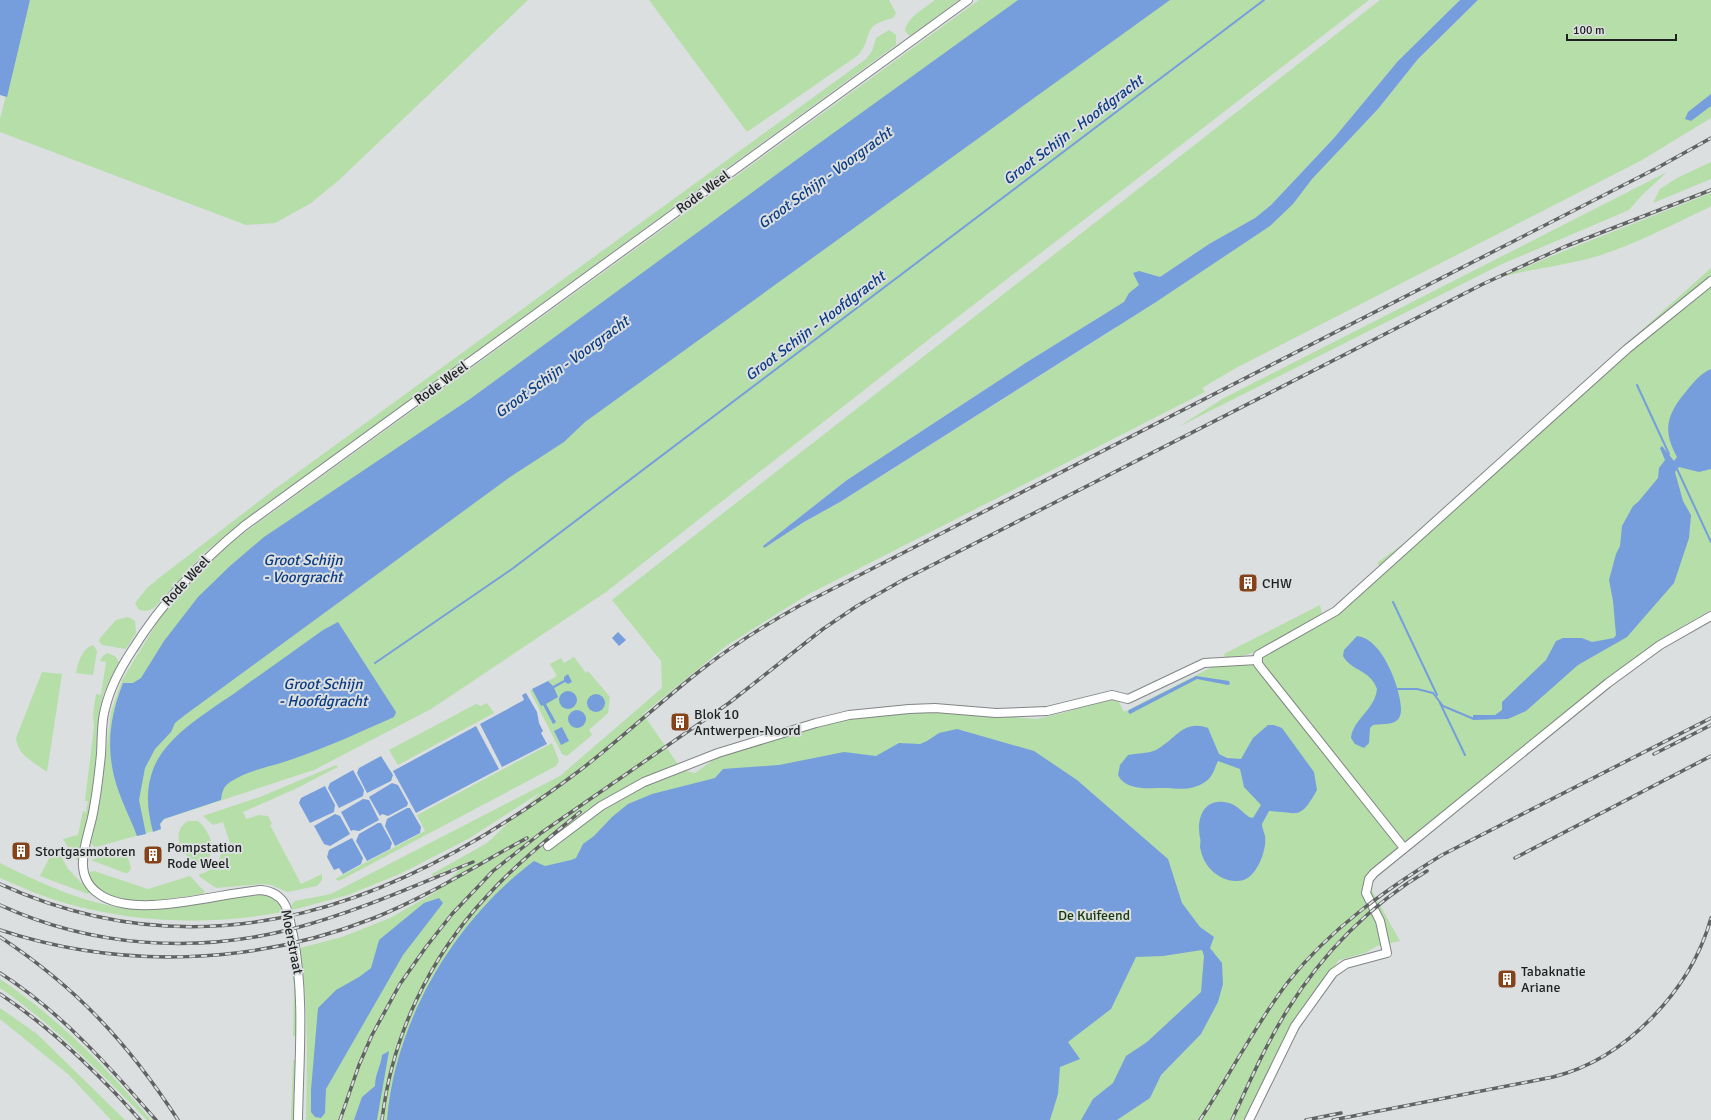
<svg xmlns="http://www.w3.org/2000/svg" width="1711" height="1120" font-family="Signika,sans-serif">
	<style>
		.green { fill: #b5dea9; fill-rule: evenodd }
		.water { fill: #779edc }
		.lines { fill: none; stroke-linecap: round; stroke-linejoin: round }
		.stream { stroke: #779edc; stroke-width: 2 }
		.minor-casing { stroke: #818585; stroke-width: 10 }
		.minor { stroke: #fff; stroke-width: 8 }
		.rail-casing { stroke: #616363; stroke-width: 3.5 }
		.rail { stroke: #dbdfdf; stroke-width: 2; stroke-dasharray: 6; stroke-linecap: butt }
		.labels { text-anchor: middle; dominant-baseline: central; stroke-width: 4; stroke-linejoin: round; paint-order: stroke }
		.street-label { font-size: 14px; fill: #1f2121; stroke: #dbdfdf }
		.poi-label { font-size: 14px; fill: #1f2121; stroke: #dbdfdf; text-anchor: start }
		.park-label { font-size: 14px; fill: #18390e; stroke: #dbdfdf }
		.water-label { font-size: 15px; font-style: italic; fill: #0b3b83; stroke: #dbdfdf }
	</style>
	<rect width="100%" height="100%" fill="#dbdfdf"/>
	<g class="green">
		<path d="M30,0h498l-189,180 -28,23 -36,20 -29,2 -246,-93v-13z"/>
		<path d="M649,0h240l7,13 -3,5c-35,8 -18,20 -36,38l-110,76z"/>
		<path d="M935,0h24l-49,36 -5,-5c2,-14 20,-23 30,-31z"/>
		<path d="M979,0h390l-432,333 -331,259 -175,117 -117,61 -150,49 -4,5 1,5 -65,18 -3,-1 -2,-4 9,-39 11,-91 11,-32 38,-62 21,-27 44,-43 19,-15z"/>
		<path d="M1380,0h80l-62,61 -64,77 -63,67 -16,13 -46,26 -62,42 85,-40 119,-109 27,-28 40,-50 60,-59h233v118l-69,42 -408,209 -32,19 3,4 -398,203 -81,51 -83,68 39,56 13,3 21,-15 99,-31 53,-12 78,-3 91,7 29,-7 37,-13 14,-1 7,14 90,-46 35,-2 7,3 8,-11 69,-38 332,-298 46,-35v325c-66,35 -124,84 -181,131 -56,45 -111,90 -164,139l34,61 -23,5 -12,7 -26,7 -43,58 -52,102h-938c1,-58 3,-115 -6,-172l42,-11 48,-19 44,-25 34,-31 -35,14 -1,-2 55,-31 54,-51 -73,47 -66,34 -54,22 -56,15v-6l3,-3 36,-7 229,-118 102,-88 -1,-27 -49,-61zM1108,312l9,15 -277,175 -36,20 -40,25 -1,-1 84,-66 180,-118z"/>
		<path d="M889,30l7,5v10l-651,475 -42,34 -49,54 -7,3 -8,-1 -4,-7 12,-15 12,-10 116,-89 591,-430 6,-8 4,-13z"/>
		<path d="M1711,162v17l-58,24 7,-14 17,-11z"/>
		<path d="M1667,172l-25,23 -13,15 -127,54 -324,163 46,-29z"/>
		<path d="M1711,193v13l-3,2c-35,16 -70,35 -107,47 -32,10 -66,13 -99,22l62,-26z"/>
		<path d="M1711,268v11l-330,289 -4,-5 26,-19z"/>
		<path d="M1320,605l2,10c-30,17 -61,40 -96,44l-2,-5z"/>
		<path d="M128,617l7,4 1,12 -10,16 -24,-4 -3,-4 1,-3 16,-18z"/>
		<path d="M93,645l4,6 -4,24 -17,-2c2,-10 6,-25 17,-28z"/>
		<path d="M107,653l8,3 4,6 -16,33 -3,19 -7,77 -4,28 -12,42 -14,-22 15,-4 5,-24 3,1 2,-11h-3l9,-74 -1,-13 3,-20 5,1 5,-33 -6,-1 2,-4z"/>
		<path d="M574,657l12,16 2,-2 22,26 -2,16 -19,17 3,5 -25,21 -5,-2 -32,-63 27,-15 -7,-12 11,-6 3,5z"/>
		<path d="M42,672l20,2 -15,98c-12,-9 -30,-17 -31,-34z"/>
		<path d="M487,703l7,10 -96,52 -9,-15 87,-46 5,2z"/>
		<path d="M552,743l7,18 -3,5 -217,115 -4,-2 90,-48 -8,-16z"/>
		<path d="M336,765l2,2 -43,22 -52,23 3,7 13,-4 9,1 4,8 -2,1 31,59 21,-10v6l-5,6 -30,6 -16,-7 -9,-1 -46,4 -16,-11 -1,-3c12,-2 23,-13 22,-24l10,-4 -8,-24 -10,3 -10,-9 57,-19z"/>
		<path d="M188,821h10c12,10 22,34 4,42 -19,-1 -34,-31 -14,-42z"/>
		<path d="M54,849h3l11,20 22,23 -2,2 -48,-18z"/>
		<path d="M123,851l4,3 4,14 -3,5h-3l-34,-13 26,-8z"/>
		<path d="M0,863c44,22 104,50 154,46 32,-3 92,-21 120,-12l8,10v5c-72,14 -146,11 -217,-9 -22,-6 -44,-16 -65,-25z"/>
		<path d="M94,871l54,18 42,-13 15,16 -3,2c-34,4 -91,20 -113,-18l1,-4z"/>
		<path d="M292,949l4,35v51l-3,2 1,-52 -6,-35z"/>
		<path d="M0,979c58,39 106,88 151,141h-4c-47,-48 -91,-93 -147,-132z"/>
		<path d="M0,1008l37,26 88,86h-14l-43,-46 -68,-55z"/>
		<path d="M293,1060h2l-1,60h-3z"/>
	</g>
	<g class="water">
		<path d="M0,0h30l-23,97 -7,-2z"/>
		<path d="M1018,0h152l-585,422 -21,20 -54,35 -325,238 -10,8 -4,9 -16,17 -10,19 -6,32 7,34 -9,2c-7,-19 -18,-39 -23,-60 -8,-33 -3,-62 9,-93h10l8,-5 23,-37 34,-44 32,-31 34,-29 206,-138 344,-252z"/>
		<path d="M1460,0h18l-60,59 -40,50 -66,70 -19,25 -23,22 -114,76 -316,200 -36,20 -40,26 -1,-2 84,-66 180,-118 97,-60 5,-9 10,-8 -6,-12 6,-2 21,6 49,-33 46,-26 16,-13 63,-67 64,-77z"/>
		<path d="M1711,94v12l-20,15 -6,-2 3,-7z"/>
		<path d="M1711,369v100l-12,3 -20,-5 -4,5 8,29 8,14 -2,23 -15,45 -47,54 -49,28 -52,46 -18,8 -35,1v-5h22l7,-5v-8l44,-42 10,-19 7,-3h19l10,4 22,-4 2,-3 -3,-34 -4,-21 7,-26 4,-8 2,-20 11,-20 5,-4 20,-24 1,-10 6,-8 -5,-12 2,-2 12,15 3,-4c-16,-29 -9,-44 11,-68 7,-8 13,-16 23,-20z"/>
		<path d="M338,622l58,90 -2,5c-34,15 -68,31 -104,43 -20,7 -42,10 -60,22 -7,5 -8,10 -9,18l-57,19 -4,5 1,5 -8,3c-6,-23 -8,-43 1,-65 14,-33 57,-57 85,-77 28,-20 56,-40 84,-60z"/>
		<path d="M618,632l8,8 -7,6 -7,-8z"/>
		<path d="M1357,636c25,2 43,51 44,72 1,19 -16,15 -28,17l-3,3 -1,15 -5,5 -9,-4 -4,-6c2,-19 24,-28 26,-49 -7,-20 -25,-17 -34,-33l1,-6z"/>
		<path d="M568,674l4,8 -4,2 -3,-2 -11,6 4,9 -12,7 10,18 -3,2 -10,-19 -2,1 -9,-17 16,-8 5,5 11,-6v-3z"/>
		<path d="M1196,676l33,5 1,3 -2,1 -31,-6 -67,35 -2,-2 1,-2z"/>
		<circle cx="568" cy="700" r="9"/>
		<path d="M526,693l11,19 2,11 4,8 -2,2 6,11 -45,23 -22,-43 44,-24 -2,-5z"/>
		<circle cx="596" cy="703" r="9"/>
		<circle cx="577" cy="719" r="9"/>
		<path d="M1268,725h6l8,3 32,44 3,18c-17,30 -17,23 -48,21l-7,13c0,4 2,8 3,12 2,12 -6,34 -16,41 -5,4 -10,4 -15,4 -18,-2 -31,-16 -34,-34 0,-3 1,-6 0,-9 -4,-20 4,-42 29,-35 8,2 14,10 20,14l4,1 8,-13 -17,-18 -4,-18 -22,-8c-4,8 -5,16 -13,21 -16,10 -25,6 -42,6 -15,0 -37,3 -45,-13l2,-10 8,-10c9,-2 19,-1 28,-5 19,-10 27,-31 52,-22l11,26 8,4 14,1 12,-21z"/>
		<path d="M476,726l23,43 -83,44 -23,-42z"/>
		<path d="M562,727l7,14 -8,4 -7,-14z"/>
		<path d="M957,729l77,22 43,29 91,79 14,44 18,24 14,10 -4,11 12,15 1,21 -5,18 -17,32 -40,41 -11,23 -33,22h-36l12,-21 20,-16 13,-27 21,-14 54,-50 3,-36 -2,-6 -39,6 -27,1 -25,52 -43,33 12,17 -20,8 -2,27 -8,26h-663c8,-100 68,-200 147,-259l11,5 26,-6 5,-2 7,-14 11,-8 18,-19 16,-13 24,-10 63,-16 8,-9 56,-4 65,-13 32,4 23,-13 21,1 7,-3 12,-8z"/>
		<path d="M381,756l12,19 -2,6 -24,12 -10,-20 2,-5z"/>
		<path d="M353,770l11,20 -1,6 -24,12 -11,-20 2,-5z"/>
		<path d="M392,783l6,2 10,18 -1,3 -19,10 -6,-2 -2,2 -11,-19z"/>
		<path d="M325,786l10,19 -1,7 -24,11 -11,-20 2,-5z"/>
		<path d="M363,799l6,1 10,20 -20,11 -6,-1 -2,1 -10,-19z"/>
		<path d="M407,808h3l11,19 -1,6 -25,13 -10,-20 2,-7z"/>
		<path d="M335,814l5,2 10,18 -20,12 -6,-2 -10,-18z"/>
		<path d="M378,823h3l11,20 -2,6 -23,12 -11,-20 3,-7z"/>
		<path d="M352,838l11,20 -2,6 -18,10 -4,-6 -5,2 -7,-13 2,-7z"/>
		<path d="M439,898l4,5 -40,52 -77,134 -1,24 -4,5 -6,-1 -4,-5v-22l7,-82 18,-18 23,-13 12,-9 8,-28 45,-37z"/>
		<path d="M389,1051l-12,69h-23l8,-23 13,-11c0,-12 6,-20 7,-31z"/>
	</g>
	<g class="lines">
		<g class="stream">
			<path d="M1637,385l32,69"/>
			<path d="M1677,469l34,73"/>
			<path d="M1393,602l44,93"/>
			<path d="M375,663l137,-94 752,-569"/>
			<path d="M1397,689h20l16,4 10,13 31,13"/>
			<path d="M1440,703l25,52"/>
		</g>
		<defs>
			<g id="minor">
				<path d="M548,846l53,-40 43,-24 74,-29 98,-30 33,-8 60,-6 26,-1 61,5 51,-2 65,-16 16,4 76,-36 53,-3"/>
				<path d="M1404,848l-146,-184v-9l78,-44 291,-262 84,-68"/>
				<path d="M298,1120c1,-62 7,-124 -5,-185 -3,-10 -3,-23 -9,-32 -5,-8 -13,-12 -23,-13 -43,3 -126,30 -162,4 -29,-20 -11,-54 -6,-81 4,-20 6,-39 8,-59 1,-15 0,-31 4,-45 5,-22 16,-42 28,-60 30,-48 67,-87 111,-123l724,-526"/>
				<path d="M1249,1120l46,-94 38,-53 13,-9 41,-11 -7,-32 -14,-28 3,-14 5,-6 234,-190 52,-38 51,-29"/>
			</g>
		</defs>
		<use href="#minor" class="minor-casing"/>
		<use href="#minor" class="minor"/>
		<defs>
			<g id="rail">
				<path d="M1654,754l57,-29"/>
				<path d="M1515,858l196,-102"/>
				<path d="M0,884c212,96 405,18 579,-113 42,-32 80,-68 122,-101 31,-24 64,-45 98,-64l858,-438 54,-30"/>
				<path d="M0,905c92,42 195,49 292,24 62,-16 122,-43 181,-67"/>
				<path d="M0,930c121,40 255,35 374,-12 53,-21 103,-53 153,-80"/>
				<path d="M0,937c77,51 128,106 178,183"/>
				<path d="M0,973c61,39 109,93 156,147"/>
				<path d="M0,994c53,35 98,79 140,126"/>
				<path d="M340,1120l19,-55 13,-30 28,-51 26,-37 26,-33 41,-43 48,-38 188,-130 94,-74 34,-23 44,-25 582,-297 81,-37 147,-57"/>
				<path d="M382,1120c10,-84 47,-162 105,-224 28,-31 61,-57 93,-84"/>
				<path d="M1200,1120c30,-45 55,-95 88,-138 42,-53 97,-92 154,-127l269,-137"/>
				<path d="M1232,1120c17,-37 34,-76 56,-111 34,-55 83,-105 139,-138"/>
				<path d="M1306,1120l35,-7"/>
				<path d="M1333,1120l220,-43c73,-18 138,-87 158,-159"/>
			</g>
		</defs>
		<use href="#rail" class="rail-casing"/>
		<use href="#rail" class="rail"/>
	</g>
	<defs>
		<symbol id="building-square" viewBox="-11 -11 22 22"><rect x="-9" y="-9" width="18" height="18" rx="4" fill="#864218" stroke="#dbdfdf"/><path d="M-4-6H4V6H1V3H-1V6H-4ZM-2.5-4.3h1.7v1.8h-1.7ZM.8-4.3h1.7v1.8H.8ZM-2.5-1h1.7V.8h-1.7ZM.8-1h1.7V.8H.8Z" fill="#fff"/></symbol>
	</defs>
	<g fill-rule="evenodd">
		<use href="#building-square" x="1237" y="572" width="22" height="22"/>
		<use href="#building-square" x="669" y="711" width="22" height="22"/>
		<use href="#building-square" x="10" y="840" width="22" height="22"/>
		<use href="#building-square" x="142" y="844" width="22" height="22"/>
		<use href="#building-square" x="1496" y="968" width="22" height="22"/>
	</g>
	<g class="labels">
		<g class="street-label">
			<text transform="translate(703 192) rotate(-36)">Rode Weel</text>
			<text transform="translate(441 383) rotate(-36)">Rode Weel</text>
			<text transform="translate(186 581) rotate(-47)">Rode Weel</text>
			<text transform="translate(292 942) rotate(79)">Moerstraat</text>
		</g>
		<g class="poi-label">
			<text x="1262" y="583">CHW</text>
			<text x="694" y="714">Blok 10<tspan x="694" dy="16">Antwerpen-Noord</tspan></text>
			<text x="167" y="847">Pompstation<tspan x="167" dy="16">Rode Weel</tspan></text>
			<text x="35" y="851">Stortgasmotoren</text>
			<text x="1521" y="971">Tabaknatie<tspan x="1521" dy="16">Ariane</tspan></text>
		</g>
		<g class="park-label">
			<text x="1094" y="915">De Kuifeend</text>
		</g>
		<g class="water-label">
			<text transform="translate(1073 130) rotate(-37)">Groot Schijn - Hoofdgracht</text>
			<text transform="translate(825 178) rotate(-36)">Groot Schijn - Voorgracht</text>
			<text transform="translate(815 326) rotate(-37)">Groot Schijn - Hoofdgracht</text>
			<text transform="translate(562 367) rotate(-36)">Groot Schijn - Voorgracht</text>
			<text x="303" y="560">Groot Schijn<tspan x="303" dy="17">- Voorgracht</tspan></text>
			<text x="323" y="684">Groot Schijn<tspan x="323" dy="17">- Hoofdgracht</tspan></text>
		</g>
	</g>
	<path d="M1567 34v6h109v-6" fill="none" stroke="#1f2121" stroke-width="2"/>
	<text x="1573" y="34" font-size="12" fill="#1f2121" stroke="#dbdfdf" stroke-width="3" paint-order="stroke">100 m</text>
</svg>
